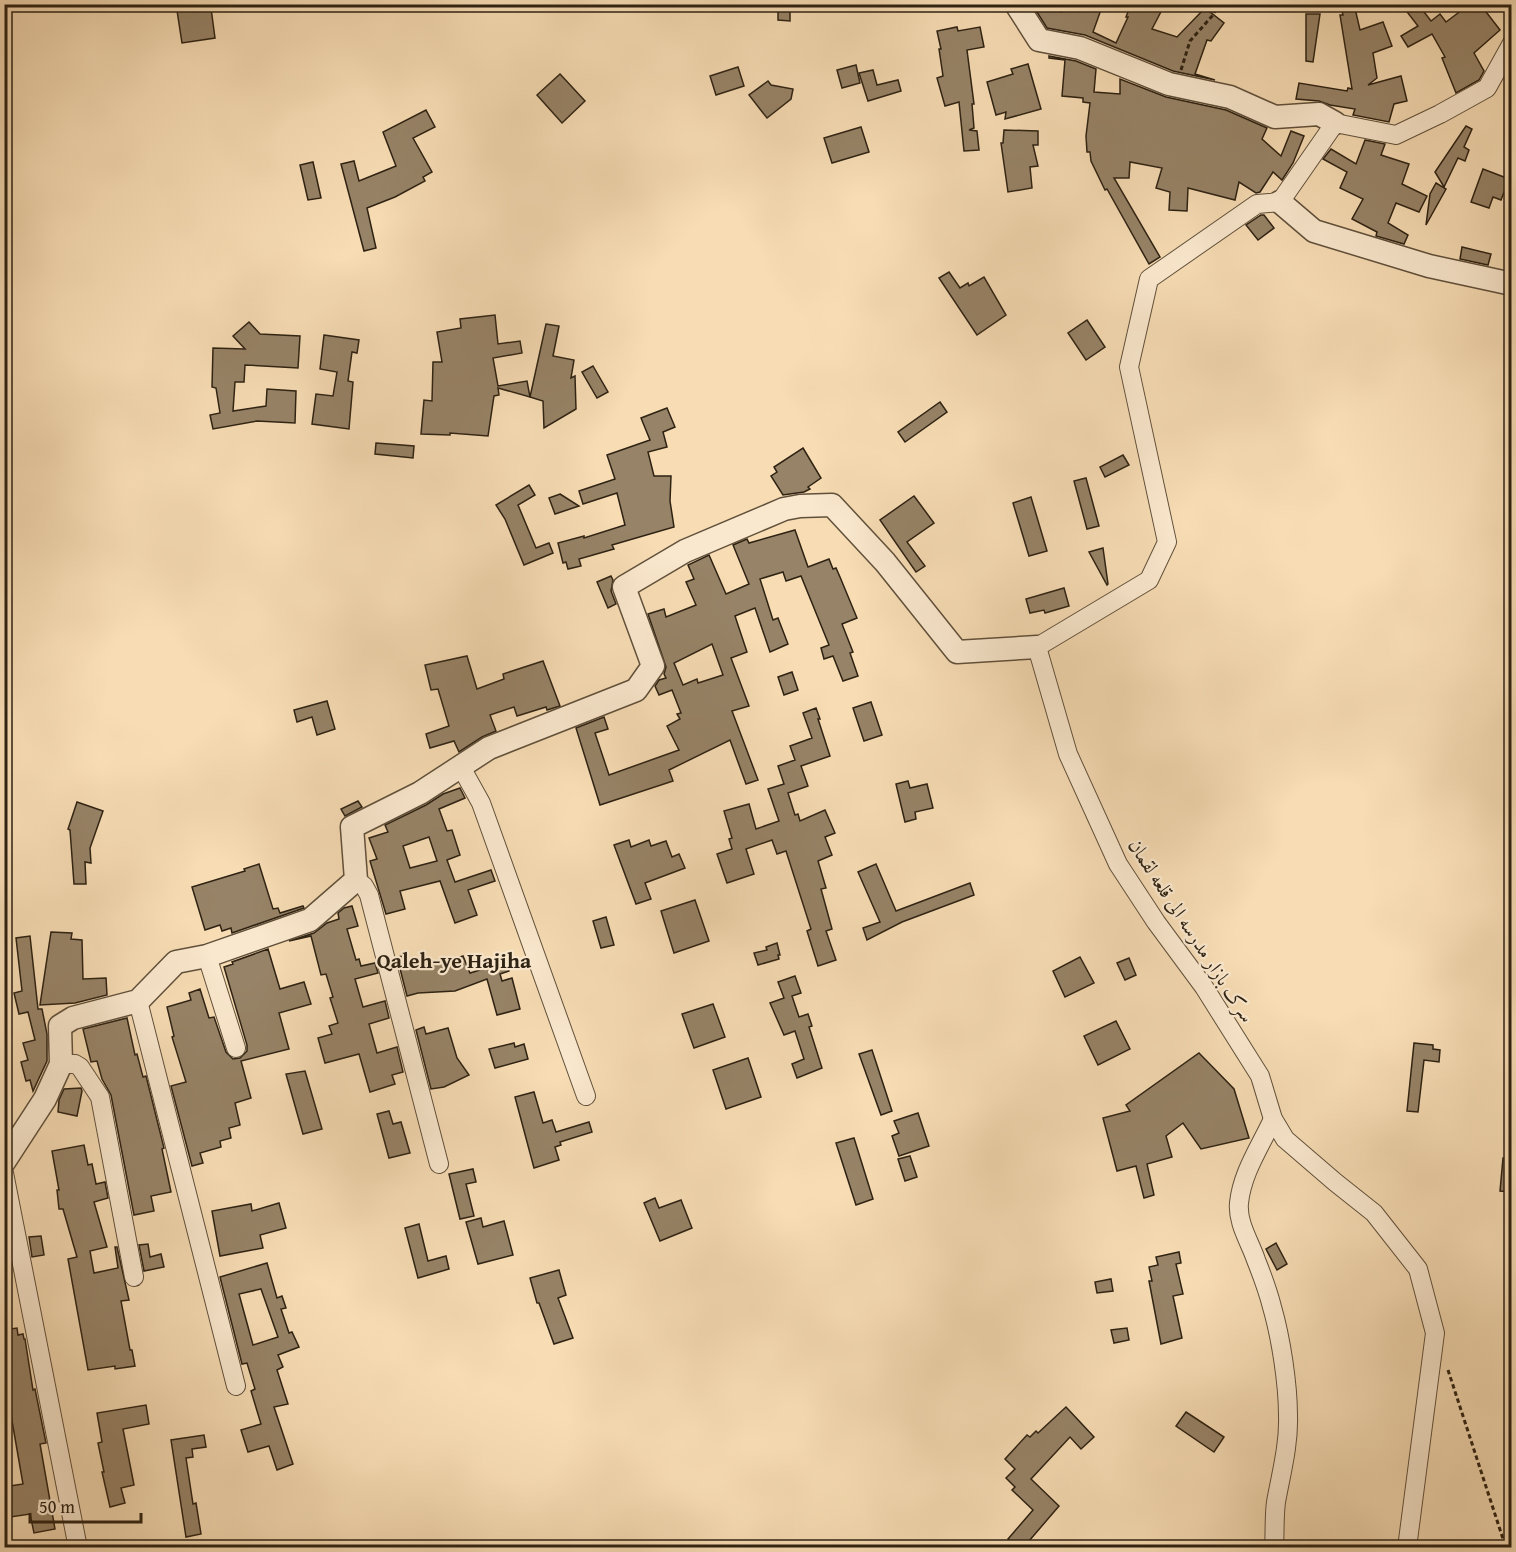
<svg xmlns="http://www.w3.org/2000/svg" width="1516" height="1552" font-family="'Gentium Book Plus',Amiri,serif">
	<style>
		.building { fill: #978367; stroke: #2e2213; stroke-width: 1.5; fill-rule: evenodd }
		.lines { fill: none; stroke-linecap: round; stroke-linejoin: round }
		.minor-casing { stroke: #60503b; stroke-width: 20 }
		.tertiary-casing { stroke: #60503b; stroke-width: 25 }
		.path { stroke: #2e2213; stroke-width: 3; stroke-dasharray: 4.5 3; stroke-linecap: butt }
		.minor { stroke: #fae8ce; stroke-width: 18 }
		.tertiary { stroke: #fae8ce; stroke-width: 22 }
		.labels { text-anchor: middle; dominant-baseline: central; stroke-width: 4.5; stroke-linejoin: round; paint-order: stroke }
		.street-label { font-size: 20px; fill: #2e2213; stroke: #fae8ce }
		.quarter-label { font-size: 22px; font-weight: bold; fill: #2e2213; stroke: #fae8ce }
	</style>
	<rect width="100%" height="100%" fill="#f7dcb4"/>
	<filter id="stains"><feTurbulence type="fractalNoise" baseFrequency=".00333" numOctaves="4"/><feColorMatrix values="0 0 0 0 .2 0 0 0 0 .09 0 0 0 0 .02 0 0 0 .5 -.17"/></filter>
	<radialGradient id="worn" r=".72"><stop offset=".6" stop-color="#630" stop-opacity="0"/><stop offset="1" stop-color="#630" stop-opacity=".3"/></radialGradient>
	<g class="building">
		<path d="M176,4h18v6l17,-2 4,30 -33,5z"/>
		<path d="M778,4h12v17l-12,-1z"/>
		<path d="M1032,4h9l-1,4 22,4 2,-8h39l-10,28 23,11 12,-26h-2l5,-13h34l-13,25 25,8 28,-29 19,15 -13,18 -4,-1 -12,34 20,6 -42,-9 -88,-36 -38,-7z"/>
		<path d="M1354,4l6,26 23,-8 9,24 -19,7 4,25 -9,7 33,-9 6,25 -13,3 -5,18 -36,-7 2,-6 -25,-4 -11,-4 -23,-2 3,-16 48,8 1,-3 4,1 -12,-74h3l-2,-8z"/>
		<path d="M1401,4h17l13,17 9,-7 6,8 24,-18h10l20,26 -26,23 10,18 -5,9 -23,13 -14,-35 3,-1 -13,-23 -24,13 -7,-11 17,-10z"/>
		<path d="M1306,14h14l-7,48 -7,-1z"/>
		<path d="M957,27l1,4 22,-4 4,20 -17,3 7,54h-2l2,24 -5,2 8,1 2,19 -15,1 -5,-49 -14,4 -8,-28 6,-2 -4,-27h2l-4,-18z"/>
		<path d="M1049,56l27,5 20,8 -2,23 26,2v-15l46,18 60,13 41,18 -5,11 19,17 10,-25 13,5 -11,27 -11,17 -9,-8 -13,20 -4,1 -17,-11 -4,18 -47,-12 -1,23 -18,-1 1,-18 -14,-4 6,-20 -32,-6 -1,16h-15l46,79 -11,7 -42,-75 -2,1 -14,-29 -1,-9h-3l-1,-16 4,-33 -7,-1v-4l-21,-2 3,-36 -16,-2z"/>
		<path d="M1028,64l13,45 -36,10 1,-7 -10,3 -9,-33 26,-8 -2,-5z"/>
		<path d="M856,65l4,18 -18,5 -5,-18z"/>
		<path d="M738,67l6,19 -28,9 -6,-19z"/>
		<path d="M873,70l4,15 21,-5 3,11 -33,10 -9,-28z"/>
		<path d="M560,74l25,27 -23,22 -25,-28z"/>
		<path d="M768,81l3,4 22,4 -2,10 -24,19 -18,-23z"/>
		<path d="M426,110l9,17 -22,11 19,34 -9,5 2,4 -30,16 -28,11 9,40 -12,3 -23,-87 13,-3 5,20 37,-15 -13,-34z"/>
		<path d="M1466,126l6,3 -8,18 5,3 -4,11 -7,-3 -14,29 -9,-15z"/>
		<path d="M861,127l8,25 -37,11 -8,-25z"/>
		<path d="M1004,130l34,1v14h-5l5,21 -8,1 2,21 -24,4 -7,-49h2z"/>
		<path d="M1365,140l20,4 -4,11 28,9 -7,20 25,12 -8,16 -23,-9 -8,20 20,12 -4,9 -28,-8 1,-4 -25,-13 11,-20 -23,-11 7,-16 -24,-13 8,-10 25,15z"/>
		<path d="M313,162l8,36 -13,2 -8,-35z"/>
		<path d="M1483,169l26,10 -8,21 -8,-3 -4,11 -18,-6z"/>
		<path d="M1436,183l10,6 -20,36 4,-31z"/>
		<path d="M1261,215h3l10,13 -16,12 -12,-15z"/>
		<path d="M1462,247l29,7 -3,11 -28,-6z"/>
		<path d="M949,272l11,16 8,-5 1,3 15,-9 22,38 -29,20 -38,-57z"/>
		<path d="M495,315l3,29 22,-3 2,12 -29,5 5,28 29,-5 3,16 -32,-9 1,7 -5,1 -6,40 -38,-3v2l-29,-1 3,-34 8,1 1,-39h9l-5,-30 24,-4 -1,-9z"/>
		<path d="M1087,320l18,27 -19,13 -18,-27z"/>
		<path d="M249,322l11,12 40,2 -2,32 -53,-3 -1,17h-9l-2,29 33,-5 1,-17 29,2 -1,32 -38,-2 -44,8 -3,-14 10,-2 -4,-25 -4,-1 1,-39 32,1 -12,-13z"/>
		<path d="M546,324l13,2 -6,30 21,4 -3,18 4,-2 1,33 -32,19 -1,-27 -13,-4z"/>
		<path d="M324,335l35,5 -2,13 -5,-1 -4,29 5,1 -4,47 -37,-5 4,-30 17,2 4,-24 -17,-3z"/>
		<path d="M593,366l15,26 -11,6 -15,-26z"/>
		<path d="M940,402l7,10 -42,30 -7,-10z"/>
		<path d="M667,408l8,19 -12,5 4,15 -19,5 6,24h17l-1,25 4,26 -62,18 2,4 -35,10 2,7 -13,3 -2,-7 -3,1 -5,-20 26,-7v2l41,-13 -8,-32 -34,11 -4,-13 36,-12 -8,-24 43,-15 -9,-22z"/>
		<path d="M376,443l38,3 -1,12 -38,-4z"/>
		<path d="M803,448l18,30 -13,9 2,2 -6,3 -21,3 -12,-19 6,-4 -3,-5z"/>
		<path d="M1123,455l6,10 -24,12 -5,-10z"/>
		<path d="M1086,478l13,48 -12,3 -13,-48z"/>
		<path d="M529,485l6,10 -17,10 18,43 13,-5 4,10 -29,12 -19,-46 -9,-14z"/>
		<path d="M560,494l19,12 -24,8 -6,-16z"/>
		<path d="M914,496l20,27 -27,19 18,24 -9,6 -36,-52z"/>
		<path d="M1031,497l16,54 -18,5 -16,-53z"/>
		<path d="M795,530l13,37 21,-8 4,10 3,-1 4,9 17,41 -15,6 11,28 -3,1 8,23 -15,5 -10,-25 -9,3 -3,-11 8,-3 -28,-69 -15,5 -3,-9 -23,7 13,41 5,-2 10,26 -18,8 -15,-44 -20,8 12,36 -16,6 18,48 -17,5 26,69 -12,4 -16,-44 -61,30 4,11 -73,24 -24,-77 28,-11 4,12 -13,4 14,42 70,-25 -12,-24 13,-7 -3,-5 4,-1 -9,-23 -13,5 -4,-9 4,-6 7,-2 -2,-4 2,-7 -18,-53 16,-5 2,8 30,-12 -10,-23 8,-3 -6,-14 21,-10 17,39 23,-10 -16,-39 14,-6 2,4zM712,644l11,31 -25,8 -1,-4 -14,6 -9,-22z"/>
		<path d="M1103,548l5,36 -1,1 -18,-33z"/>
		<path d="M611,576l2,4 -2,11 5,13 -8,4 -11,-26z"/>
		<path d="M1064,588l5,18 -24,7 -1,-3 -14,3 -4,-14z"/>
		<path d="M467,656l10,33 27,-10 -1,-5 40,-13 17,45 -13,4 -1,-3 -29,9 -3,-9 -24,8 6,16 -14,6 -23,15 -5,-11 -24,7 -4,-14 23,-8 -11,-37 -7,1 -6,-25z"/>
		<path d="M792,672l6,18 -14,5 -6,-18z"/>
		<path d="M327,701l8,28 -18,6 -5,-18 -15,5 -3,-12z"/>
		<path d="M871,702l11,33 -18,6 -11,-33z"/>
		<path d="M816,708l4,11h-2l12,37 -29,10 7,20 -20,7 7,22 3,-1 2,7 25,-11 10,23 -10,4 7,18 -14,6 8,27 -5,1 11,40 -6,2 10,29 -18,6 -11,-35 4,-2 -25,-78 -9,3 -5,-14 -26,9 8,25 -27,9 -10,-29 15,-5 -3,-10 3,-1 -8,-27 25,-7 7,25 23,-8 -11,-32 16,-5 -6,-18 17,-6 -5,-14 22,-8 -9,-25z"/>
		<path d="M908,781l2,7 17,-4 6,24 -18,4 1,7 -11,3 -9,-38z"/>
		<path d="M460,788l5,10 -26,11 8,22 5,-1 8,25 -13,5 8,22 36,-12 4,11 -27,9 9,25 -22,8 -15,-42 -40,10 5,18 -19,5 -16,-53 7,-2 -8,-21 19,-6 -3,-7 41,-20 17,-11zM429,837l8,24 -27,7 -7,-22z"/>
		<path d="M358,801l4,6 -17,9 -4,-7z"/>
		<path d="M77,802l26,9 -13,37 1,15 -6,-1 1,22h-12l-4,-54 -2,-1z"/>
		<path d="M629,840l2,7 18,-7 2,6 15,-5 6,16 7,-3 6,14 -40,15 6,16 -15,5 -22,-59z"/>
		<path d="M259,864l14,45 5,-1 2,5 23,-7 1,2 -72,25 -1,-5 -9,3 -2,-6 -15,5 -13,-43 53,-16 -1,-2z"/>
		<path d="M876,864l20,47 74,-28 4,12 -72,27 -35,18 -4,-12 17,-6 -22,-50z"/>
		<path d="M695,900l14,41 -35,12 -13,-42z"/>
		<path d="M352,906l6,20 -11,3 9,31 3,-1 2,7 14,-3 3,10 -23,6 8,28 22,-6 4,17 -20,6 8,29 20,-6 6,25 -11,3 3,9 -25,8 -11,-38 -34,9 -7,-25 14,-4 -3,-8 9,-3 -8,-25 3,-1 -7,-23 -5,1 -10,-39 -22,5 25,-8 13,-10 12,-4 -1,-6 6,-5z"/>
		<path d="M606,917l8,28 -13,3 -8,-27z"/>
		<path d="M51,932l21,1 -1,6 11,1 1,39 23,-1 1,17 -32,8 -35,2z"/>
		<path d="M30,936l8,73h4l5,25v27l-14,30 -3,-11 -4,1 -5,-19 7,-2 -5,-17 12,-3 -7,-28 -9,2 -5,-21 8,-2 -6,-53z"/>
		<path d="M777,943l3,12h-2l1,4 -21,6 -4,-12 13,-3 -1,-3z"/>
		<path d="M268,949l12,40 24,-7 7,22 -32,9 10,36 -48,12 10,37 -16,5 5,22 -11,3 2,10 -11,3 1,6 -21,6 3,10 -11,3 -21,-80 15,-4 -14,-45 2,-1 -7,-29 24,-7 -2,-7 11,-4 9,29 5,-1 12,35 7,7 7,-1 7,-7v-6l-23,-78 9,-3 -1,-2z"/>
		<path d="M402,956l3,6 13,-1 1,3 27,-2 17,-6 7,17 36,-11 3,9 -9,3 2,7 10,-3 8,31 -23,6 -10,-36 -32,12 -37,2 -11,3 -10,-39z"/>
		<path d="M1080,957l14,26 -29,14 -12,-26z"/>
		<path d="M1129,958l7,17 -11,5 -8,-17z"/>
		<path d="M795,976l6,17 -9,3 7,21 9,-3 4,12 -3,1 13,41 -25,10 -5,-14 12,-5 -9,-28 -11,4 -14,-32 14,-5 -6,-16z"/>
		<path d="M713,1004l12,33 -31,11 -12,-34z"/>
		<path d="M127,1018l8,37 2,-1 6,23 3,-1 18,72 -2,1 9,43 -20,4 3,15 -20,4 -23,-120 -9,-16 -5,-18 -6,1 -8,-33z"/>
		<path d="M1116,1021l14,28 -32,16 -14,-29z"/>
		<path d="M424,1027l2,7 22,-6 9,30 12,17 -25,12 -13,2 -15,-59z"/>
		<path d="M514,1043l1,4 9,-3 4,15 -33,9 -6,-19z"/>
		<path d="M1414,1043l19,2v4l7,1 -1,12 -15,-2 -6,52 -11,-1z"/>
		<path d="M872,1050l20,61 -11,4 -22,-61z"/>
		<path d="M1199,1053l35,36 15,49 -48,11 -18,-26 -17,13 6,21 -25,7 7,31 -10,3 -8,-32 -19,5 -14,-53 27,-7 -4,-6z"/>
		<path d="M748,1058l13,39 -35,12 -13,-39z"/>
		<path d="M305,1071l17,58 -19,5 -17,-60z"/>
		<path d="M81,1088l1,3 -5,25 -19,-4 1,-12 5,-11z"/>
		<path d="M534,1092l9,31 9,-3 4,12 33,-10 3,10 -32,10 1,3 -6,2 4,13 -25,8 -19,-71z"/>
		<path d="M389,1111l4,13 8,-2 9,31 -21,5 -12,-44z"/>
		<path d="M918,1113l11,33 -30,10 -7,-20 7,-3 -5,-12z"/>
		<path d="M854,1138l19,61 -17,6 -20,-62z"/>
		<path d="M84,1145l4,20 4,-1 4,20 9,-2 3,16 -14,4 13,45 -17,4 4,22 24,-5 -3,-21h2l12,53 -8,1 9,49h2l3,16 -20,3v-3l-27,4 -20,-111 9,-2 -14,-48h-4l-2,-19h2l-7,-39z"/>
		<path d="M910,1156l7,21 -12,4 -7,-22z"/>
		<path d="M1503,1158l9,1v33l-12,-1z"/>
		<path d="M473,1169l3,13 -10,2 8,32 -14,3 -11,-45z"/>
		<path d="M655,1198l4,10 22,-8 11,28 -32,13 -16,-38z"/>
		<path d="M279,1203l7,25 -26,7 3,13 -43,8 -8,-45 39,-7 1,7z"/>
		<path d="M481,1218l2,9 21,-6 9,34 -35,9 -12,-42z"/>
		<path d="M419,1224l9,37 18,-5 3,13 -31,9 -13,-50z"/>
		<path d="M41,1236l3,19 -12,2 -3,-20z"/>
		<path d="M1276,1243l11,21 -10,6 -11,-21z"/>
		<path d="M148,1244l2,13 11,-3 3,13 -20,4 -5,-26z"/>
		<path d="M1179,1252l2,11 -5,1 7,30 -10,2 9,42 -21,6 -12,-63h3l-3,-14 9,-2 -2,-8z"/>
		<path d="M267,1263l10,35 5,-2 4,12 -5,1 8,24 3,-1 7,15 -21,8 5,12 -6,3 11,34 -14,3 19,57 -16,6 -8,-24 -21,6 -7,-22 20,-6 -10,-33 4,-2 -8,-26 -5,1 -22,-87zM261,1289l17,48 -25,8 -14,-51z"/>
		<path d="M559,1270l7,25 -8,3 15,40 -19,6 -15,-41h-2l-7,-25z"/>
		<path d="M1111,1279l2,12 -16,2 -2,-11z"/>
		<path d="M17,1328l1,7 5,-1 1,5h1l8,51 2,-1 11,54 -6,1 15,85 -21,4 -4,-19 -26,4v-31l19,-3 -19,-109v-45z"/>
		<path d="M1127,1328l2,12 -15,3 -3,-13z"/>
		<path d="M146,1405l3,19 -26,5 11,56 -13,3 4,15 -15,4 -8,-35h2l-6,-29 4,-1 -5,-29z"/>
		<path d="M1066,1407l28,30 -13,12 -11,-12 -39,42 28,27 -36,42h-6l-9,-9 25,-29 -21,-20 3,-3 -9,-9 9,-9 -10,-10 22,-24 3,2 6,-6 2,2z"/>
		<path d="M1186,1412l38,25 -10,15 -38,-26z"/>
		<path d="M204,1435l2,12 -14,2 1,8 -7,1 7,46 3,-1 5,31 -15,3 -15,-97z"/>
	</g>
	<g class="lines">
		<defs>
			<g id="minor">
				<path d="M461,767l20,36 105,293"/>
				<path d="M356,880l8,6 5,9 70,269"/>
				<path d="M207,956l29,92"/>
				<path d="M138,1001l98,385"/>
				<path d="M61,1064h14l5,3 20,30 34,180"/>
				<path d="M1273,1119c-13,28 -31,54 -34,84 -2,20 11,39 17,57 6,15 12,31 16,47 9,31 16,77 16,109 1,29 -7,58 -12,86 -2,15 -1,31 -2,46"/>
				<path d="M4,1173l74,375"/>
				<path d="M1407,1548l28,-215 -17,-64 -44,-56 -39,-31 -50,-43 -12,-20 -13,-43 -56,-89 -48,-65 -38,-58 -50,-110 -31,-107 112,-67 18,-38 -38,-175 20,-88 108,-75 23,-2 55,-79 61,12 44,-21 47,-26 25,-45"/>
			</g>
			<g id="tertiary">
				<path d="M1016,4l23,36 41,8 89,36 61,13 45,20 44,-3 16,9"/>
				<path d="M1280,202l34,29 115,35 83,18"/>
				<path d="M4,1162l41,-63 16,-35 -1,-38 13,-8 65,-17 38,-39 31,-6 103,-36 46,-40 -4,-53 68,-34 69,-45 147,-58 17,-24 -29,-79 61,-36 99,-42 16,-3 32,-1 53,57 72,90 80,-5"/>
			</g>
		</defs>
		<use href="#minor" class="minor-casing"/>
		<use href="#tertiary" class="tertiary-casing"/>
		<g class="path">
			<path d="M1181,70l9,-29 23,-26 5,-11"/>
			<path d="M1448,1370l58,178"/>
		</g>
		<use href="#minor" class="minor"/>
		<use href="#tertiary" class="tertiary"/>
	</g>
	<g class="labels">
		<g class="street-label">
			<text transform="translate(1192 930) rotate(57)">سرک بازار مدرسه الی قلعه لقمان</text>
		</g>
		<g class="quarter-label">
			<text x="454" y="960">Qaleh-ye Hajiha</text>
		</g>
	</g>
	<rect width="1516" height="1552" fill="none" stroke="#f7dcb4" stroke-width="24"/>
	<rect x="6" y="6" width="1504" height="1540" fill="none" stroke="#2e2213" stroke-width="3"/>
	<rect x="12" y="12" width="1492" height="1528" fill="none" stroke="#2e2213" stroke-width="1.5"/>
	<path d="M30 1513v9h111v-9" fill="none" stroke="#2e2213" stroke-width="3"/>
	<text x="39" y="1513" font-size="18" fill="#2e2213" stroke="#fae8ce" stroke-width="4.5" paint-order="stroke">50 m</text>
	<rect width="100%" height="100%" filter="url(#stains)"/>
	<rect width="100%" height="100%" fill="url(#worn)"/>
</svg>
